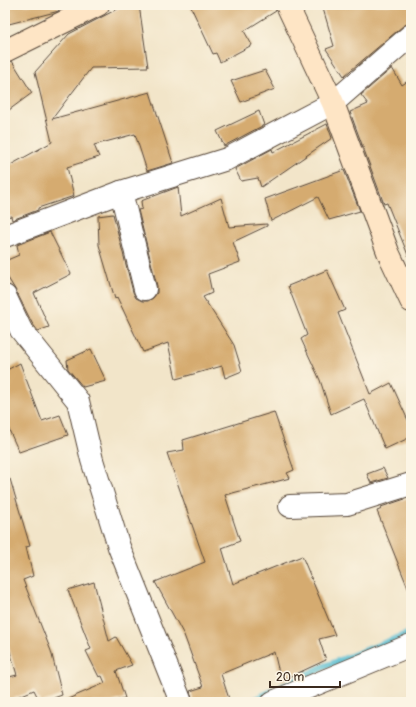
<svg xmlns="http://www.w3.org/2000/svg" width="416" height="707" font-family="Pangolin,sans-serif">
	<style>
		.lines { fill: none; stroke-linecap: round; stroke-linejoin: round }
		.stream { stroke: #56bed3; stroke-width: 7 }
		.building { fill: #d5ab70 }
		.street-casing { stroke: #564638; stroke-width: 24 }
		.secondary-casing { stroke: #564638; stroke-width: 24 }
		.street { stroke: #fff; stroke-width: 22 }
		.secondary { stroke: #fee5c5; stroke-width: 22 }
	</style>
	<rect width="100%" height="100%" fill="#fcf5e5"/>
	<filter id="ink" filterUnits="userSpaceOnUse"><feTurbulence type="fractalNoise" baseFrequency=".025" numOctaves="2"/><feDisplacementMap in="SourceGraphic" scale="8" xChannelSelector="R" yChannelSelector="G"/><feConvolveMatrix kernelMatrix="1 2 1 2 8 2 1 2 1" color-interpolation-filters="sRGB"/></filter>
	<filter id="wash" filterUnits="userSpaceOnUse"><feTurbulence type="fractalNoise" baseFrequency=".012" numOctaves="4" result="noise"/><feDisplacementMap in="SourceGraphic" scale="16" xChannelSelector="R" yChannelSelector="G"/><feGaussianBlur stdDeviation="0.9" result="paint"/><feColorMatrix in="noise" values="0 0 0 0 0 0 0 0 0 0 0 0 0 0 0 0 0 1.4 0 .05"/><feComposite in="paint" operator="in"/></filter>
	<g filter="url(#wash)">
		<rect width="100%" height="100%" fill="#f2e5c9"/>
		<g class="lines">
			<g class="stream">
				<path d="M282,687l39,-19 90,-35"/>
				<path d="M250,702l23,-11"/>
			</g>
		</g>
		<g id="blocks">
			<g class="building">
				<path d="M5,5h53l1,6 -54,14z"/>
				<path d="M125,5h14l9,62 -57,1 -39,51 98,-27 23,71 -26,8 -12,-37 -41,11 5,12 -32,10 7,29 -36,12v2l-26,10 -1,-4 -6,1v-49l47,-26 -17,-70 34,-38z"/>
				<path d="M190,5h85l1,6 -32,20 8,14 -32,17 -4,-9 -3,1z"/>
				<path d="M322,5h89v17l-8,4 -59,50 -18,-27 8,-3z"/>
				<path d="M12,61l20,32 -27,20v-50z"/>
				<path d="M392,68l10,17 9,-6 -1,181 -23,-57 -3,1 -34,-92 18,-8 -7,-9z"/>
				<path d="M265,70l10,19 -34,13 -10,-21z"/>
				<path d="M259,111l5,14 -40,21 -7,-15z"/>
				<path d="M327,124l5,14 -71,49 -3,-9 -17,3 -6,-12 37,-20 1,3z"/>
				<path d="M344,170l16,41 -31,9 -11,-23 -47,24 -6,-22z"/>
				<path d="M178,187l3,29 40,-18 8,29 38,-3v2l-34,16 7,20 -32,12 4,19 -9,4 31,48 8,26 -17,7 -3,-12 -46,13 -8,-36 -25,9 -26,-55 -2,2 -16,-54 -1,-29 15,-2 20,78 3,6 6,3h6l5,-3 4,-5v-7l-19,-76 4,-1 -1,-8z"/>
				<path d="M50,232l21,42 -37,19 15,34 -11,4 -6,-8 -16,-32 -11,-18v-12l14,-6 -2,-10z"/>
				<path d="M327,270l18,40 -7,3 32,81 21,-11 20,44v10l-26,12 -21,-50 -33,15 -11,-34 -19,-41 6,-4 -19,-49z"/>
				<path d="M91,349l15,32 -23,6 -15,-18 -1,-9z"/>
				<path d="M20,363l22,58 18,-6 8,20 -49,17 -14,-31v-50z"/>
				<path d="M274,412l20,58 -7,3 3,5 -65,17 15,46 -18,7 11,36 69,-28 33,79 -16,4 7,21 -45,21 -7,-29 -53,22 9,28h-37l-3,-11 13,-4 -19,-52 -29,-53 50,-20 -38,-109 17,-3 -1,-10z"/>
				<path d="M383,468l5,10 -17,5 -4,-9z"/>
				<path d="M10,479l20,67 -4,1 7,29 -10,4 28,71 11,44 -19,7h-3l-6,-12 -29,12v-24l12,-3 -12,-40v-155z"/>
				<path d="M411,497v96h-1l-33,-82 5,-2 -1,-2z"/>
				<path d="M94,582l15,59 7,-4 16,28 -16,6 9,27 -13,4h-51l44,-19 -3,-7 -3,1 -13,-26 5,-2 -23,-59z"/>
			</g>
		</g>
	</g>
	<g filter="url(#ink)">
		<use href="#blocks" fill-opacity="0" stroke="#564638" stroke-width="1"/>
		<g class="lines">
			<defs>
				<g id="street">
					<path d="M121,192l24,97"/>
					<path d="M5,236l116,-44 106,-33 106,-56 78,-68"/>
					<path d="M5,296l16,34 57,71 14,59 27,87 62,155"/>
					<path d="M290,506l57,-2 64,-20"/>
					<path d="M273,702l138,-57"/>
				</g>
				<g id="secondary">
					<path d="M287,5l46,98 55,149 23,49"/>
					<path d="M5,51l93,-46"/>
				</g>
			</defs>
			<use href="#street" class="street-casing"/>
			<use href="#secondary" class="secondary-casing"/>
			<use href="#street" class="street"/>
			<use href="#secondary" class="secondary"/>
		</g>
	</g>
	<rect width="416" height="707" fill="none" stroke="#fcf5e5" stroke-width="20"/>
	<path d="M270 681v6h70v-6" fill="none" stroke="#3b2a1e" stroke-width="2"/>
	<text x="276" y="681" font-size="12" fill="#3b2a1e" stroke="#fcf5e5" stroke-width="3" paint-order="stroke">20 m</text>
</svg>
